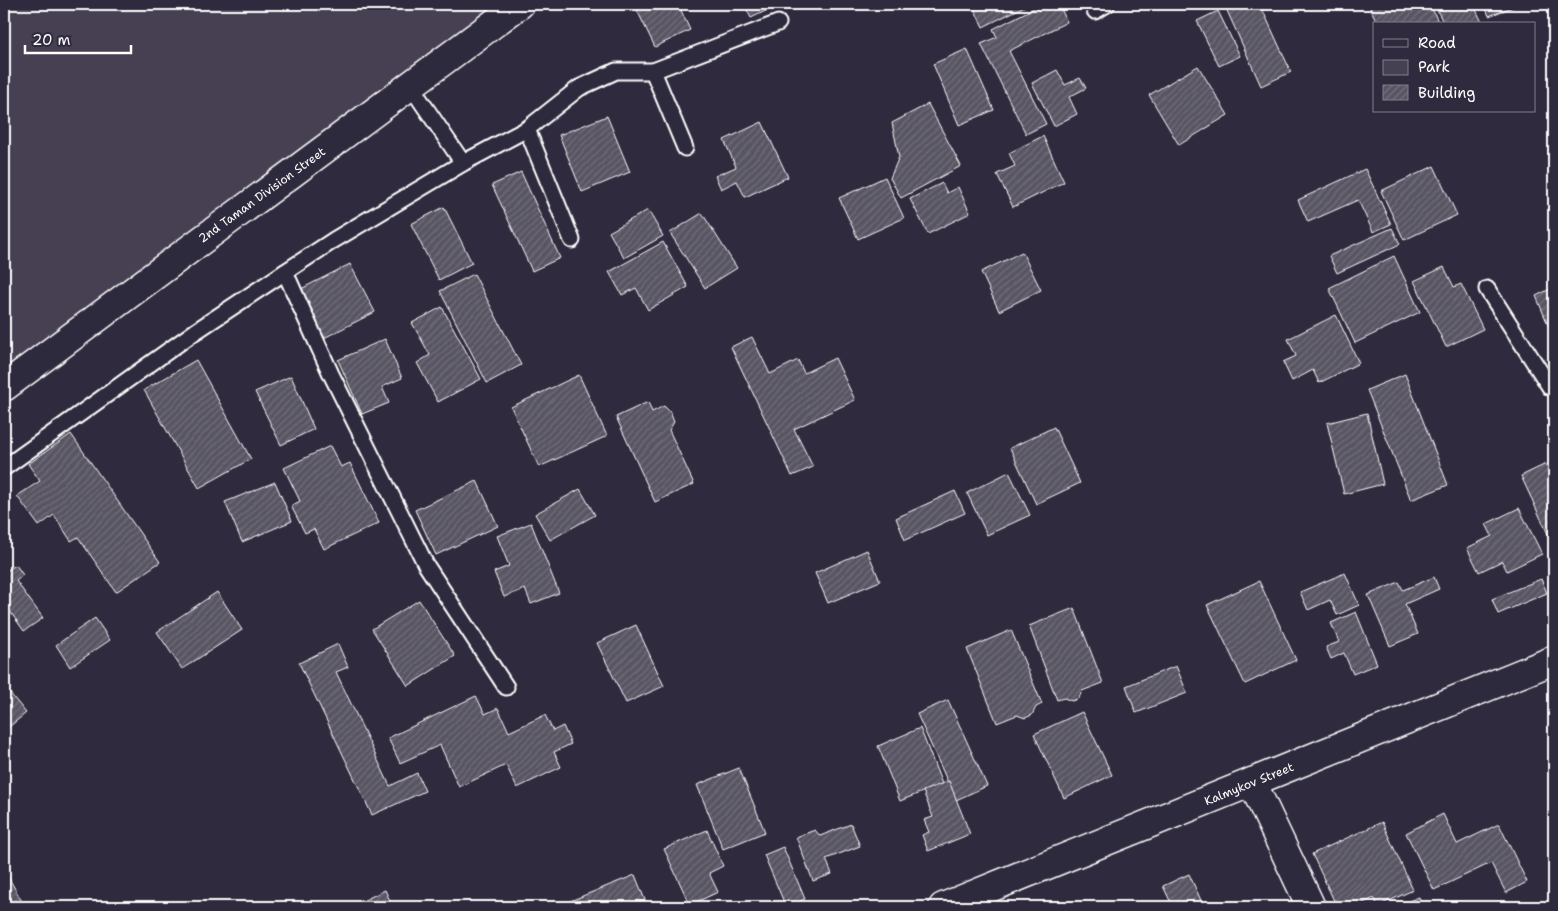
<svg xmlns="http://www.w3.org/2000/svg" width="1558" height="911" font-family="'Shantell Sans',sans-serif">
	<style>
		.park { fill: #464152; stroke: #a2a0a8 }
		.building { fill: url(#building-hatch); stroke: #fff }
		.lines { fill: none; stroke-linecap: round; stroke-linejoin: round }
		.service-casing { stroke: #fff; stroke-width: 19 }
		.minor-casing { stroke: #fff; stroke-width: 31 }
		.tertiary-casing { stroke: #fff; stroke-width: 31 }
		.secondary-casing { stroke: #fff; stroke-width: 31 }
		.service { stroke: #2f2a3d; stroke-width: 15 }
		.minor { stroke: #2f2a3d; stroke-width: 28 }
		.tertiary { stroke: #2f2a3d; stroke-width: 28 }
		.secondary { stroke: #2f2a3d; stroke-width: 28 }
		.labels { text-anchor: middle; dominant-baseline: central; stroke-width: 4; stroke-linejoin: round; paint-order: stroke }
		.street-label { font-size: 12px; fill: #fff; stroke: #2f2a3d }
	</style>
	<defs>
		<pattern id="building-hatch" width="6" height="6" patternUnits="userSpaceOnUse" patternTransform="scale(1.25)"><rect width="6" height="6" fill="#595564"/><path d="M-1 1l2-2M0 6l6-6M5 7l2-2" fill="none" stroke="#726e7b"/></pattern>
	</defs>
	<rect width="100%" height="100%" fill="#2f2a3d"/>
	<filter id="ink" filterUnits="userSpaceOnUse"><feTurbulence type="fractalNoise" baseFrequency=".02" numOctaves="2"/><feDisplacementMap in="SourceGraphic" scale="10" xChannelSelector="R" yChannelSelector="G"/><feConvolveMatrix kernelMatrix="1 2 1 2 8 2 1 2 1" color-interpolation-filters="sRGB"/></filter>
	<g filter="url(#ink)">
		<path class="park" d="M4,4h516l-516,383z"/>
		<g class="building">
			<path d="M634,4h44l12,26 -35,17z"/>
			<path d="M744,4h36l-29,14z"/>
			<path d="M972,4h52l1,2 -42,21z"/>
			<path d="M1042,4h17l8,18 -58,29 37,73 -20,10 -45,-90 16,-7 -4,-8z"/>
			<path d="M1224,4h36l31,68 -30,14z"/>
			<path d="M1368,4h62l9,20h-61z"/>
			<path d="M1434,4h39l10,20h-39z"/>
			<path d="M1484,4h37l-32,12z"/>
			<path d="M1218,11l22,45 -21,10 -22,-45z"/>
			<path d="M967,49l27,61 -35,15 -26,-61z"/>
			<path d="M1198,66l30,49 -49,30 -30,-50z"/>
			<path d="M1057,70l8,15 15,-7 6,10 -17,9 8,17 -23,12 -22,-43z"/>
			<path d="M928,104l33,62 -60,32 -11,-20 9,-21 -7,-34z"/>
			<path d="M607,116l23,56 -48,20 -23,-57z"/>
			<path d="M762,122l26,55 -43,20 -8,-16 -16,8 -6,-13 21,-9 -12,-27z"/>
			<path d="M1043,136l21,46 -51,25 -16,-33 18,-8 -6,-13z"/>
			<path d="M1434,166l23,49 -53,25 -23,-49z"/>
			<path d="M1365,169l26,55 -18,8 -15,-32 -50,22 -10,-22z"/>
			<path d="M521,172l39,86 -28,13 -40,-86z"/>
			<path d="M885,177l19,41 -46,21 -19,-41z"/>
			<path d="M942,183l5,10 11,-6 12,26 -42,21 -18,-35z"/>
			<path d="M444,207l28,56 -33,17 -28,-56z"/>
			<path d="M648,210l15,26 -39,22 -15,-26z"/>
			<path d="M702,213l35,55 -32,20 -35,-55z"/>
			<path d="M1392,228l8,16 -63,29 -8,-17z"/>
			<path d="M663,242l25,45 -40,23 -12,-22 -14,7 -13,-23z"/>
			<path d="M1022,252l19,38 -42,21 -18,-39z"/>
			<path d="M1394,256l26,56 -65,31 -26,-55z"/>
			<path d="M350,264l25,48 -51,26 -25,-48z"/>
			<path d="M1444,267l10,20 7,-3 22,45 -37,18 -32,-66z"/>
			<path d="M474,274l47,91 -34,18 -47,-92z"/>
			<path d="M1554,287v46l-2,1 -16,-38z"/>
			<path d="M442,307l39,72 -43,23 -21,-39 13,-8 -18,-32z"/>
			<path d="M1336,315l23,48 -40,20 -6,-13 -21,11 -9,-19 13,-6 -8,-17z"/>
			<path d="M752,337l18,37 28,-14 6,13 31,-15 20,42 -61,29 19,38 -21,9 -61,-129z"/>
			<path d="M385,339l17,39 -20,9 7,16 -27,11 -24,-54z"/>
			<path d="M196,360l55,99 -52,29 -55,-98z"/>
			<path d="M1405,374l43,111 -37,15 -44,-110z"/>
			<path d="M579,375l28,61 -68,31 -28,-60z"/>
			<path d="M291,376l23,53 -33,16 -26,-53z"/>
			<path d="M648,402l4,10 12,-6 6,6 4,10 -5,8 25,54 -39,18 -39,-85z"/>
			<path d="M1367,413l16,71 -39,10 -17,-71z"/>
			<path d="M1054,427l26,56 -44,21 -26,-56z"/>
			<path d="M71,434l89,128 -44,30 -38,-55 -7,4 -17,-26 -15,11 -22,-30 23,-15 -12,-17z"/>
			<path d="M330,446l11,21 9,-4 29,60 -55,26 -10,-20 -9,4 -14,-27 9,-5 -16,-33z"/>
			<path d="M1546,464l8,19v64l-33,-71z"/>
			<path d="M1009,472l21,43 -43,20 -20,-42z"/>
			<path d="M477,481l21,45 -62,29 -21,-45z"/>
			<path d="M275,482l17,39 -50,21 -17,-40z"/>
			<path d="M580,489l15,26 -45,25 -15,-26z"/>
			<path d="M955,491l10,22 -60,27 -9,-22z"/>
			<path d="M1519,508l23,46 -35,17 -5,-10 -23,11 -12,-24 25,-12 -6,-12z"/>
			<path d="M531,523l28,70 -28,11 -6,-15 -21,8 -10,-25 15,-6 -12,-30z"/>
			<path d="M867,550l13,31 -52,22 -13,-30z"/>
			<path d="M4,564l4,6 8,-5 7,10 -7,6 27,37 -19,13 -20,-28z"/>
			<path d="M1345,573l14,32 -22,10 -7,-15 -22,10 -8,-18z"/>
			<path d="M1434,577l5,12 -34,15 13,30 -28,12 -22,-51 31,-13 4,8z"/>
			<path d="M1541,579l6,14 -49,21 -6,-15z"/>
			<path d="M1259,581l37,79 -51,24 -38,-79z"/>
			<path d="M217,592l25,38 -60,39 -25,-37z"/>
			<path d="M419,600l36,56 -47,30 -36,-57z"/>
			<path d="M1074,608l29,75 -21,8 -3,7 -7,3 -8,-3 -7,2 -28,-74z"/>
			<path d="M1356,612l21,52 -24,10 -9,-21 -13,6 -5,-12 13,-5 -8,-19z"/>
			<path d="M95,618l15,22 -40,27 -14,-22z"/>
			<path d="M636,625l28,61 -38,17 -29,-60z"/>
			<path d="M1011,630l31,74 -6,3 -4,8 -7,3 -8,-3 -20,8 -30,-74z"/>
			<path d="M338,644l10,23 -12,5 54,114 27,-13 8,18 -53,24 -73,-152z"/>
			<path d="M1176,666l11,27 -51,20 -10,-27z"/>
			<path d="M4,686l22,27 -22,18z"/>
			<path d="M476,696l9,18 13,-6 11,24 36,-17 8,16 10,-5 8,18 -17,8 7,15 -44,21 -11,-23 -47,22 -19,-42 -40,18 -12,-25z"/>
			<path d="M948,700l39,86 -31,14 -39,-86z"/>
			<path d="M1082,712l30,63 -48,23 -30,-64z"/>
			<path d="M920,728l22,56 -42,17 -22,-55z"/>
			<path d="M739,768l26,64 -42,17 -26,-64z"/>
			<path d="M949,781l21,53 -42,17 -6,-16 7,-3 -5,-12 9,-3 -10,-26z"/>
			<path d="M1443,814l14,30 42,-20 28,58 -21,11 -15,-30 -57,27 -28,-57z"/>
			<path d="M1382,822l31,68 -35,16 -4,-8 -20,9h-17l-25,-53z"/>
			<path d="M851,824l9,22 -34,13 6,15 -19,7 -17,-44 19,-7 5,6z"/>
			<path d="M707,830l16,36 -14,7 9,19 -28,13 -26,-56z"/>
			<path d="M783,847l22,52 -19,8 -22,-52z"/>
			<path d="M5,871l20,36h-21v-35z"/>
			<path d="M1189,874l15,33h-31l-10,-21z"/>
			<path d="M635,875l12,30 -5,2h-69l-3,-6z"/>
			<path d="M385,890l8,17h-43z"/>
			<path d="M1419,897l4,10h-30z"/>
		</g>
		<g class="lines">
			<defs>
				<g id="service">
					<path d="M1095,11l12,-7"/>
					<path d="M653,71l32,77"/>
					<path d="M410,85l53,78"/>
					<path d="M527,129l45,111"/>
					<path d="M285,272l46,102 95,191 80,122"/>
					<path d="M1487,289l63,98 4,2"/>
					<path d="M4,468l192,-137 89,-59 49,-32 129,-77 64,-34 52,-41 37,-17h37l125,-48"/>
				</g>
				<path id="minor" d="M1252,782l59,125"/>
				<path id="tertiary" d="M943,907l611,-247"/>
				<path id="secondary" d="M4,387l516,-383"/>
			</defs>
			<use href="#service" class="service-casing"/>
			<use href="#minor" class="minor-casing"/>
			<use href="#tertiary" class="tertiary-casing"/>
			<use href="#secondary" class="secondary-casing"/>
			<use href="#service" class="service"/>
			<use href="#minor" class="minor"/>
			<use href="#tertiary" class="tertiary"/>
			<use href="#secondary" class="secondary"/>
		</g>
	</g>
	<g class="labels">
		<g class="street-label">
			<text transform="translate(262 195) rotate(-36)">2nd Taman Division Street</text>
			<text transform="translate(1249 784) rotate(-22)">Kalmykov Street</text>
		</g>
	</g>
	<rect width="1558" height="911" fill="none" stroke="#2f2a3d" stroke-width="20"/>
	<rect x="10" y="10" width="1538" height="891" fill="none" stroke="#fff" stroke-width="2" filter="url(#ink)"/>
	<rect x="1373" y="22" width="162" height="90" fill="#2f2a3d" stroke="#827f8b"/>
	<rect x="1383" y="39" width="25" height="8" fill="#2f2a3d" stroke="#827f8b"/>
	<text x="1418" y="48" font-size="15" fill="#ffffff">Road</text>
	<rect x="1383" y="60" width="25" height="15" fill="#464152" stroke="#827f8b"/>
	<text x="1418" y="72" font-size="15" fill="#ffffff">Park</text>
	<rect x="1383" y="85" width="25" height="15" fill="url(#building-hatch)" stroke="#827f8b"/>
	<text x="1418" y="98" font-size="15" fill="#ffffff">Building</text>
	<path d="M25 45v8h106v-8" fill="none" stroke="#ffffff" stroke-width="2.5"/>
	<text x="32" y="45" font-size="15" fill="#ffffff" stroke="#2f2a3d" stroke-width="4" paint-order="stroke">20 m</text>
</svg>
